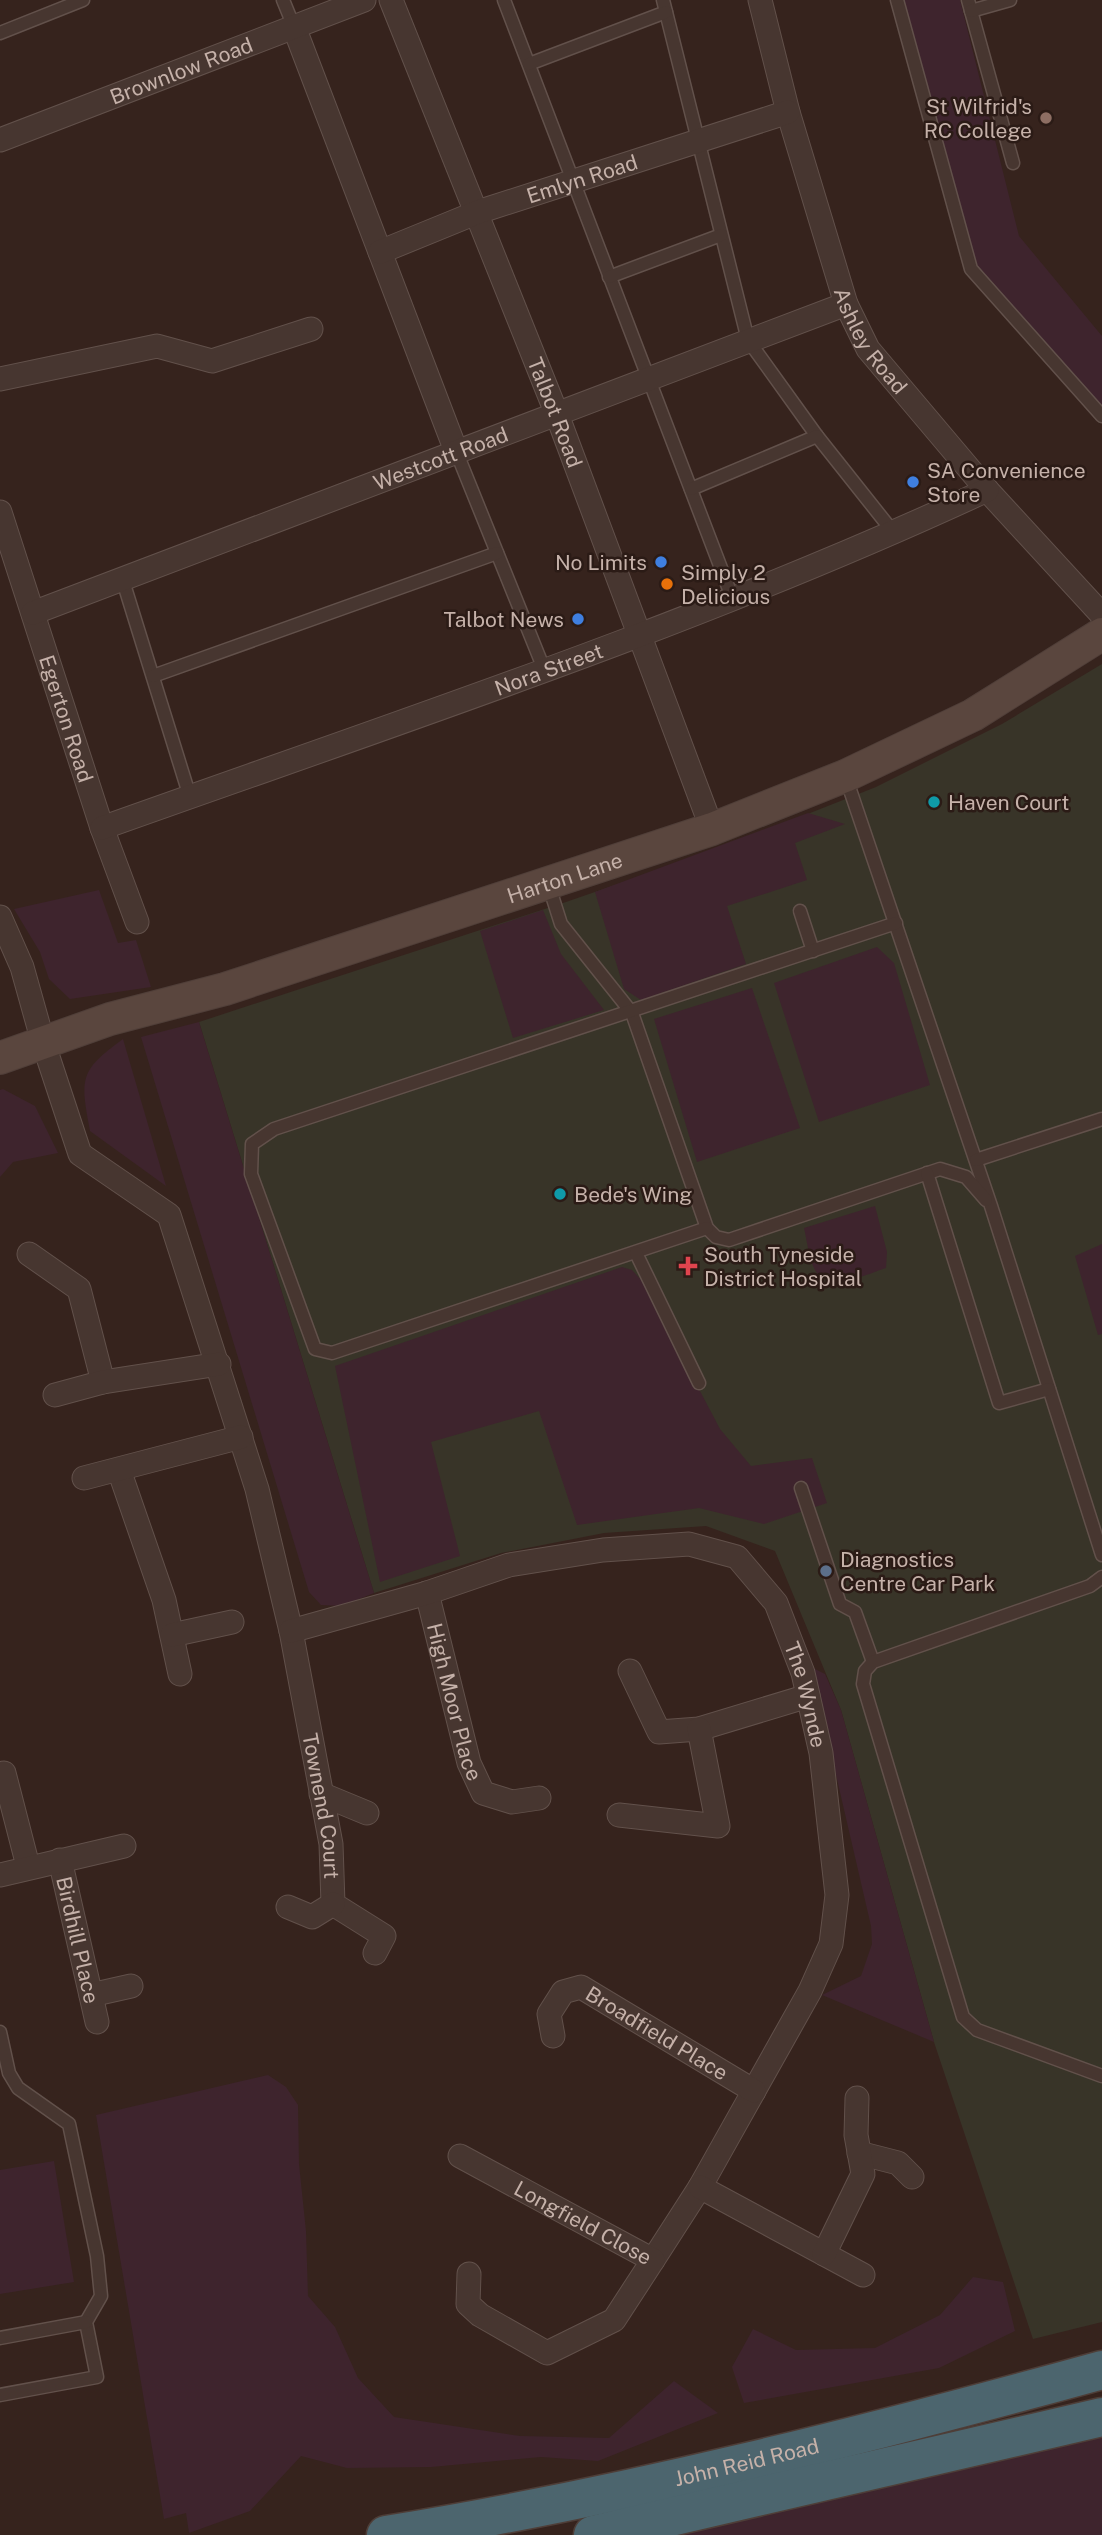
<svg xmlns="http://www.w3.org/2000/svg" width="1102" height="2535" font-family="'Public Sans',sans-serif">
	<style>
		.medical { fill: #383428 }
		.green { fill: #3e242d }
		.lines { fill: none; stroke-linecap: round; stroke-linejoin: round }
		.lane-casing { stroke: #62514b; stroke-width: 15 }
		.street-casing { stroke: #62514b; stroke-width: 25 }
		.secondary-casing { stroke: #503f39; stroke-width: 34 }
		.highway-casing { stroke: #4e3e38; stroke-width: 41 }
		.lane { stroke: #473630; stroke-width: 12 }
		.street { stroke: #473630; stroke-width: 23 }
		.secondary { stroke: #5a463e; stroke-width: 32 }
		.highway { stroke: #4c656e; stroke-width: 38 }
		.education-dot { fill: #8d6e63; stroke: #2b1b16; stroke-width: 2.5 }
		.shop-dot { fill: #3f7fe0; stroke: #2b1b16; stroke-width: 2.5 }
		.food-dot { fill: #e8710a; stroke: #2b1b16; stroke-width: 2.5 }
		.culture-dot { fill: #0f9aa8; stroke: #2b1b16; stroke-width: 2.5 }
		.health-dot { fill: #e0444e; stroke: #2b1b16; stroke-width: 2.5 }
		.service-dot { fill: #5c6f8a; stroke: #2b1b16; stroke-width: 2.5 }
		.labels { text-anchor: middle; dominant-baseline: central; stroke-width: 5; stroke-linejoin: round; paint-order: stroke }
		.street-label { font-size: 21px; fill: #c5b1a9; stroke: #2b1b16 }
		.poi-label { font-size: 21px; fill: #c5b1a9; stroke: #2b1b16; text-anchor: start }
	</style>
	<rect width="100%" height="100%" fill="#36231d"/>
	<path class="medical" d="M1102,664v1658l-69,17 -99,-297 -93,-332 -66,-159 -69,-25 -102,7 -103,20 -127,40 -175,-571 367,-120 150,-52 160,-63 126,-63z"/>
	<g class="green">
		<path d="M897,0h63l59,236 83,100v80l-131,-147z"/>
		<path d="M808,813l37,11 -50,19 12,37 -80,26 19,58 -105,36 -17,-11 -29,-97z"/>
		<path d="M99,890l19,53 18,-3 15,47 -81,12 -21,-20 -9,-27 -26,-43z"/>
		<path d="M543,910l18,44 43,56 -91,28 -33,-107z"/>
		<path d="M877,947l17,16 36,122 -111,37 -45,-139z"/>
		<path d="M752,988l48,140 -103,34 -43,-143z"/>
		<path d="M199,1022l175,571 -32,13 -21,-1 -12,-13 -168,-555z"/>
		<path d="M123,1039l43,147 -76,-55c-10,-53 -11,-60 33,-92z"/>
		<path d="M3,1089l32,17 23,47 -45,9 -13,15v-87z"/>
		<path d="M875,1206l12,46 -1,16c-19,6 -58,26 -71,2 -6,-11 -8,-29 -11,-42z"/>
		<path d="M1102,1244v90l-4,1 -23,-79z"/>
		<path d="M622,1267l10,3 10,11 78,148 31,37 61,-8 15,45 -63,21 -65,-16 -122,17 -38,-114 -108,31 29,114 -80,26 -45,-216z"/>
		<path d="M811,1667l14,7 16,36 93,332 -112,-47 39,-19 11,-32 -1,-18z"/>
		<path d="M268,2075l18,12 12,18 1,59 7,67 2,65 27,31 23,51 36,39 126,19 89,2 65,-57 44,32 -120,48 -57,-4 -110,10 -84,1 -46,-12 -51,55 -61,22 -3,-20 -22,6 -68,-404z"/>
		<path d="M54,2161l20,121 -74,12v-124z"/>
		<path d="M973,2277l30,5 12,49 -76,37 -195,35 -12,-36 21,-38 43,21 79,-2 65,-33z"/>
		<path d="M1102,2437v98h-436z"/>
	</g>
	<g class="lines">
		<defs>
			<g id="lane">
				<path d="M283,0l11,27"/>
				<path d="M504,0l228,597"/>
				<path d="M663,0l85,340 69,96 77,97"/>
				<path d="M897,0l74,269 131,147"/>
				<path d="M968,0l45,163"/>
				<path d="M971,11l39,-11"/>
				<path d="M0,33l83,-33"/>
				<path d="M529,64l137,-52"/>
				<path d="M609,277l112,-42"/>
				<path d="M456,451l88,218"/>
				<path d="M691,489l126,-53"/>
				<path d="M123,581l67,216"/>
				<path d="M153,676l344,-123"/>
				<path d="M846,778l145,428 111,349"/>
				<path d="M548,883l13,41 71,89 75,215 9,9 13,3 211,-71 26,8 20,23"/>
				<path d="M800,911l13,40"/>
				<path d="M976,1160l126,-41"/>
				<path d="M927,1173l72,230 50,-14"/>
				<path d="M707,1228l-375,125 -17,-4 -64,-175 1,-30 22,-15 622,-206"/>
				<path d="M636,1253l63,130"/>
				<path d="M801,1488l39,116 15,8 18,50"/>
				<path d="M1102,1577l-12,9 -217,76 -8,9 -2,13 100,333 14,13 125,46"/>
				<path d="M0,2032l9,41 9,15 51,36 28,132 4,40 -15,26 11,55 -97,18"/>
				<path d="M0,2338l86,-16"/>
			</g>
			<g id="street">
				<path id="s1" d="M391,0l165,412 156,417"/>
				<path id="s2" d="M760,0l28,112 58,192 22,45 119,141 115,125"/>
				<path d="M294,27l162,424"/>
				<path id="s3" d="M0,140l364,-140"/>
				<path id="s4" d="M380,252l98,-40 310,-100"/>
				<path d="M0,379l157,-33 55,15 99,-32"/>
				<path id="s5" d="M0,512l102,316 35,94"/>
				<path id="s6" d="M33,613l813,-309"/>
				<path id="s7" d="M102,828c297,-106 599,-205 885,-338"/>
				<path id="s8" d="M0,917l22,50 21,75 37,112 89,61 88,274 34,142 40,213 2,60 51,32 -9,17"/>
				<path d="M29,1254l50,35 24,93"/>
				<path d="M55,1395l48,-13 116,-18"/>
				<path d="M119,1470l45,130 16,74"/>
				<path d="M84,1478l157,-41"/>
				<path id="s9" d="M427,1593l42,170 14,30 29,9 27,-4"/>
				<path id="s10" d="M291,1631l136,-38 82,-28 94,-15 86,-6 48,13 39,46 27,70 18,80 16,142 -6,49 -21,47 -110,196 -47,73"/>
				<path d="M172,1635l60,-13"/>
				<path d="M630,1671l29,61 40,-3 109,-33"/>
				<path d="M0,1774l4,-1 24,93"/>
				<path d="M321,1794l46,19"/>
				<path d="M619,1815l99,11 -19,-97"/>
				<path id="s11" d="M60,1860l37,162"/>
				<path d="M0,1875l124,-29"/>
				<path d="M288,1907l24,10 21,-13"/>
				<path d="M91,1995l40,-9"/>
				<path id="s12" d="M553,2036l-4,-22 14,-22 18,-5 173,104"/>
				<path d="M859,2153l39,10 14,14"/>
				<path id="s13" d="M460,2156l193,104 -39,60 -67,33 -67,-38 -12,-11 1,-30"/>
				<path d="M700,2187l163,88"/>
				<path d="M824,2254l39,-80 -7,-39 1,-37"/>
			</g>
			<g id="secondary">
				<path id="s14" d="M0,1058l110,-39 115,-30 487,-160 133,-53 128,-61 129,-81"/>
			</g>
			<g id="highway">
				<path id="s15" d="M386,2535c241,-39 480,-100 716,-165"/>
				<path d="M593,2535l509,-118"/>
			</g>
		</defs>
		<use href="#lane" class="lane-casing"/>
		<use href="#street" class="street-casing"/>
		<use href="#secondary" class="secondary-casing"/>
		<use href="#highway" class="highway-casing"/>
		<use href="#lane" class="lane"/>
		<use href="#street" class="street"/>
		<use href="#secondary" class="secondary"/>
		<use href="#highway" class="highway"/>
	</g>
	<circle class="education-dot" cx="1046" cy="118" r="7"/>
	<g class="shop-dot">
		<circle cx="913" cy="482" r="7"/>
		<circle cx="661" cy="562" r="7"/>
		<circle cx="578" cy="619" r="7"/>
	</g>
	<circle class="food-dot" cx="667" cy="584" r="7"/>
	<g class="culture-dot">
		<circle cx="934" cy="802" r="7"/>
		<circle cx="560" cy="1194" r="7"/>
	</g>
	<path class="health-dot" d="M684.5 1255.5h7v7h7v7h-7v7h-7v-7h-7v-7h7z"/>
	<circle class="service-dot" cx="826" cy="1571" r="7"/>
	<g class="labels">
		<g class="street-label">
			<text stroke="none"><textPath href="#s3" startOffset="194">Brownlow Road</textPath></text>
			<text stroke="none"><textPath href="#s4" startOffset="215">Emlyn Road</textPath></text>
			<text stroke="none"><textPath href="#s2" startOffset="360">Ashley Road</textPath></text>
			<text stroke="none"><textPath href="#s1" startOffset="444">Talbot Road</textPath></text>
			<text stroke="none"><textPath href="#s6" startOffset="436">Westcott Road</textPath></text>
			<text stroke="none"><textPath href="#s7" startOffset="474">Nora Street</textPath></text>
			<text stroke="none"><textPath href="#s5" startOffset="217">Egerton Road</textPath></text>
			<text stroke="none"><textPath href="#s14" startOffset="593">Harton Lane</textPath></text>
			<text stroke="none"><textPath href="#s10" startOffset="616">The Wynde</textPath></text>
			<text stroke="none"><textPath href="#s9" startOffset="112">High Moor Place</textPath></text>
			<text stroke="none"><textPath href="#s8" startOffset="970">Townend Court</textPath></text>
			<text stroke="none"><textPath href="#s11" startOffset="82">Birdhill Place</textPath></text>
			<text stroke="none"><textPath href="#s12" startOffset="156">Broadfield Place</textPath></text>
			<text stroke="none"><textPath href="#s13" startOffset="140">Longfield Close</textPath></text>
			<text stroke="none"><textPath href="#s15" startOffset="368">John Reid Road</textPath></text>
		</g>
		<g class="poi-label">
			<text x="1032" y="106" text-anchor="end">St Wilfrid's<tspan x="1032" dy="24">RC College</tspan></text>
			<text x="927" y="470">SA Convenience<tspan x="927" dy="24">Store</tspan></text>
			<text x="647" y="562" text-anchor="end">No Limits</text>
			<text x="681" y="572">Simply 2<tspan x="681" dy="24">Delicious</tspan></text>
			<text x="564" y="619" text-anchor="end">Talbot News</text>
			<text x="948" y="802">Haven Court</text>
			<text x="574" y="1194">Bede's Wing</text>
			<text x="704" y="1254">South Tyneside<tspan x="704" dy="24">District Hospital</tspan></text>
			<text x="840" y="1559">Diagnostics<tspan x="840" dy="24">Centre Car Park</tspan></text>
		</g>
	</g>
</svg>
